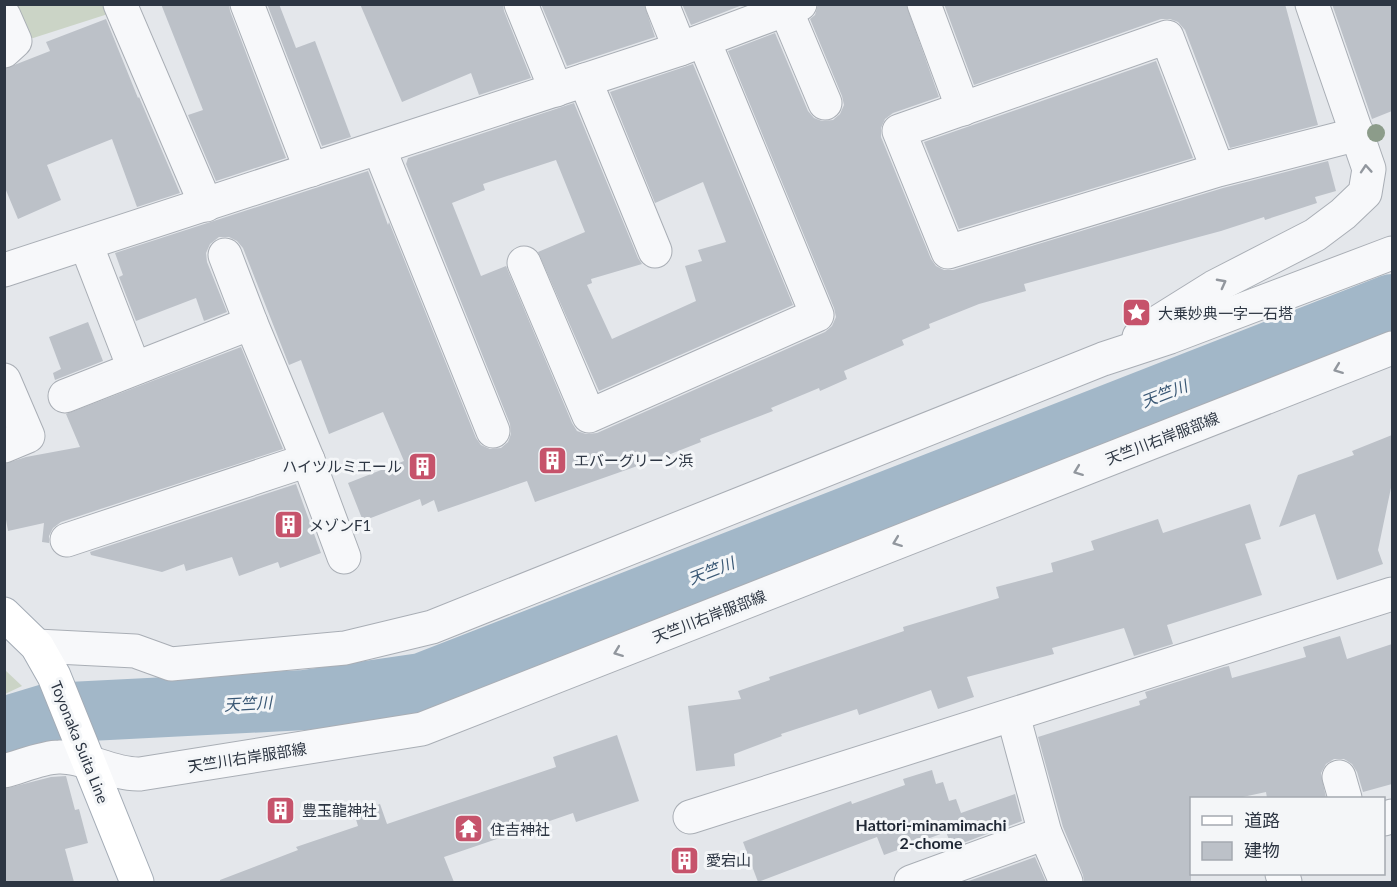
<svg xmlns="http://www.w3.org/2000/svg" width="1397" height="887" font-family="Lato,'Noto Sans JP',sans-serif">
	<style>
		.green { fill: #cbd4c6 }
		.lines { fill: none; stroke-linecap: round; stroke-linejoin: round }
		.river { stroke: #a2b7c8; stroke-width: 60 }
		.building { fill: #bcc1c8 }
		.minor-casing { stroke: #a9aeb5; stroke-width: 35 }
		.major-casing { stroke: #a4acb6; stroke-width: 35 }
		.minor { stroke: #f7f8fa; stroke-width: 33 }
		.major { stroke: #fff; stroke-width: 33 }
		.tree { fill: #8c9c8a }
		.oneway { stroke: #92979e }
		.labels { text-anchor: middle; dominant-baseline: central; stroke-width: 6; stroke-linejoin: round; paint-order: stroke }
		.poi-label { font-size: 15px; fill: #2d3643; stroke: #f4f6f8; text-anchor: start }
		.street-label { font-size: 15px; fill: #2d3643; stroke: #f4f6f8 }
		.water-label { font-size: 16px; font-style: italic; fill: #395774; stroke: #f4f6f8 }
		.neighbourhood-label { font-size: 16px; font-weight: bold; fill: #1f2734; stroke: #f4f6f8 }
	</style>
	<rect width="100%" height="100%" fill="#e4e7eb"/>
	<g class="green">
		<path d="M12,5h96l3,8 -84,27z"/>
		<path d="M4,670h1l17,16 -17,8z"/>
	</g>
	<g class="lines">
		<path class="river" d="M4,727l46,-14 255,-13 117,-17 970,-379"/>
	</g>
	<g class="building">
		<path d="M161,4h68l1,7 56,147 -70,23 -28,-66 15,-5z"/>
		<path d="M267,4h12l17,44 19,-7 36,96 -29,9z"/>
		<path d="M360,4h143l1,7 27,67 -52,17 -8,-22 -69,29z"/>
		<path d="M541,4h103l11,33 -88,29z"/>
		<path d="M682,4h63l-54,21z"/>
		<path d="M818,4h88l33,93 -46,16 -8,6 -4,9v9l50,122 5,7 8,4h9l270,-82 105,-27 8,30 -21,6 2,6 -52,17 -1,-3 -43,14 -197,53 2,7 -47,13 -50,20 1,4 -28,12 2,5 -60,26 3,8 -27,12 -1,-3 -48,20 2,3 -73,28 1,3 -38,15 -128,45 -8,-21 -89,31 -4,-12 -12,6 -2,-7 -57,22 -15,-38 56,-22 -21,-49 -54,22 -28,-74 -12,5 -46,-117 -6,-7 -8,-4h-10l-9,7 -4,9 1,9 20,50 -23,9 -8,-23 -60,23 -17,-44 4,-2 -8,-22 253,-82 20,54 1,-3 87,216 5,7 9,4 11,-1 7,-6 3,-8 -1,-10 -104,-260 2,-6 166,-55 64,155 4,6 -51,15 1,4 -5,2 25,54 84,-38 -11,-35 17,-5 -4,-11 28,-8 -23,-60 -48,21 -45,-111 83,-28 100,241 -194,86 -61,-139 47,-20 -29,-72 -73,24 2,6 -33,13 29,73 25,-10 66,157 5,8 9,3 11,-1 228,-101 7,-6 4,-9 -2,-9 -106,-257 47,-18 33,78 6,7 8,3 11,-1 7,-6 4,-9 -2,-9 -32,-77 5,-4z"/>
		<path d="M944,4h341l33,121 -88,23 -45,-118 -7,-8 -8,-3h-9l-187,66z"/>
		<path d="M1332,4h60v107l-20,8z"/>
		<path d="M106,19l32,79 1,-1 41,96 -43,14 -25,-68 -65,26 14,35 -43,19 -13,-31 -1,-119 46,-18 -4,-9z"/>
		<path d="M1156,61l37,97 -234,71 -35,-87z"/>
		<path d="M88,322l15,39 -48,19 -2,-7 8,-4 -12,-32z"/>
		<path d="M241,347l42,102 -222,73 -8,6 -4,8v7l-7,-1 2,-19 -36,8 -3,-17 -1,-50 22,-7 54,-10 -14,-33z"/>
		<path d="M1392,435v48l-14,67 5,14 -46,16 -22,-66 -36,13 19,-52 56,-20 -2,-4z"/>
		<path d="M296,484l25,69 -41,15 -2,-6 -39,14 -7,-19 -46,14 -2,-7 -22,8 -71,-17 -1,-3z"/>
		<path d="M1250,504l11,35 -16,5 17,51 -95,30 6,19 -39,12 -10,-28 -72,20 2,6 -87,23 7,20 -36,12 -7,-19 -72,25 -2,-6 -76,25 1,2 -48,18 1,12 -39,5 -8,-65 53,-7 -3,-8 32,-11 -1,-3 135,-46 -1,-4 96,-29 -3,-11 57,-15 -2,-9 43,-13 -3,-9 67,-22 5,14z"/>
		<path d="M1340,636l7,23 45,-15v140l-29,8 -6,-20 -5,-8 -8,-5h-10l-8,5 -5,9 5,25h-59l-1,-6 -28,6h-47v84h-107l-1,-7 -20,-48 -25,-90 102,-32 -1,-4 8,-3 -2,-6 79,-25 5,-1 3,12 74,-21 -3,-10z"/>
		<path d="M617,735l22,66 -63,21 -3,-9 -129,44 10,25h-234v-2l78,-30 -2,-3 62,-21 -4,-13 26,-9 7,20 169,-57 -3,-10z"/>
		<path d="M932,770l4,14 7,-2 6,19 7,-2 5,14 54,-19 7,27 -70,26 -6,-15 -62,23 -7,-18 -119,45 -15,-40 108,-41 1,3 53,-19 -2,-6z"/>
		<path d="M66,776l9,34 4,-1 9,34 -23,6 9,33h-70v-93l47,-12z"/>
		<path d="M1035,857l11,25h-80z"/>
	</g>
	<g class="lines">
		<defs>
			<g id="minor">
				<path d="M120,4l86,201"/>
				<path d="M247,4l64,166"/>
				<path d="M521,4l35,86"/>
				<path d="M662,4l18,45"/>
				<path d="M924,4l39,105"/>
				<path d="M786,10l39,93"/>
				<path d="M4,16l11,25 -11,10"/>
				<path d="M585,80l70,171"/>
				<path d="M379,148l114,283"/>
				<path d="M1218,170l-51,-133 -268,94 49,121 270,-82 140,-36"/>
				<path d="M86,244l48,124"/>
				<path d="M225,255l26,68"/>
				<path d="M524,263l65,153 228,-101 -113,-274"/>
				<path d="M4,270l676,-221 120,-45"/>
				<path d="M1139,337l11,-10 64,-40 101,-52 28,-21 22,-21 4,-24 -57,-165"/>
				<path d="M4,380l24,56 -24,10"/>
				<path d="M65,396l186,-73 57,137 36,97"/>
				<path d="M67,540l241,-80"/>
				<path d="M37,646l98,5 36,13 174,-16 87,-21 671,-268 67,-22 222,-84"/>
				<path d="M1013,715l32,118 21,49"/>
				<path d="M4,771c16,-4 39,-14 55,-14 26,-1 53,18 81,17l282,-45 970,-381"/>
				<path d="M1339,777l6,21"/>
				<path d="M690,817l702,-223"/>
				<path d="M1384,819l8,-3"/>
				<path d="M1282,874l3,8"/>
				<path d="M911,882l134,-49"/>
			</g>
			<path id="major" d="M4,614l33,32 17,30 83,206"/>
		</defs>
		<use href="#minor" class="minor-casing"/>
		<use href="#major" class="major-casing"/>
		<use href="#minor" class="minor"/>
		<use href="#major" class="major"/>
	</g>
	<circle class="tree" cx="1376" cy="133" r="9"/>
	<defs><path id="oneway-chevron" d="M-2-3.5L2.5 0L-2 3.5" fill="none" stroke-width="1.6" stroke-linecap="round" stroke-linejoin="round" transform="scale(1.5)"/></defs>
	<g class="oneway">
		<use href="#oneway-chevron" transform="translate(1366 169) rotate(-94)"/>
		<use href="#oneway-chevron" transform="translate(1222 283) rotate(-28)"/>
		<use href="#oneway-chevron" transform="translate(1338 369) rotate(159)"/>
		<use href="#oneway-chevron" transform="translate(1078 471) rotate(159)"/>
		<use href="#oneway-chevron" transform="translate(897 542) rotate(159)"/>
		<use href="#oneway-chevron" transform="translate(618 652) rotate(159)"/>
	</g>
	<defs>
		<symbol id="sight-square" viewBox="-11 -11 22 22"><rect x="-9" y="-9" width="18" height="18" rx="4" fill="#c6536b" stroke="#f4f6f8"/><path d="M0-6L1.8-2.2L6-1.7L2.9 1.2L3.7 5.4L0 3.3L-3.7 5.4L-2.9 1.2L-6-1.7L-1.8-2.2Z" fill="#fff"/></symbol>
		<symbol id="building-square" viewBox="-11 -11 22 22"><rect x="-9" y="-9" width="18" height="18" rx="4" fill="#c6536b" stroke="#f4f6f8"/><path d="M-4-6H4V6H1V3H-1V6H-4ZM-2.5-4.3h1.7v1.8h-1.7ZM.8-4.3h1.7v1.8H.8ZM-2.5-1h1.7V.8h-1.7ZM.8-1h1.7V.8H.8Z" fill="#fff"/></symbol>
		<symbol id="temple-square" viewBox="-11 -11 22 22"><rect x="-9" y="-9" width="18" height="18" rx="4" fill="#c6536b" stroke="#f4f6f8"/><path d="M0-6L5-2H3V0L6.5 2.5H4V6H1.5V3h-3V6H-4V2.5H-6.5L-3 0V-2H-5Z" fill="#fff"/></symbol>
	</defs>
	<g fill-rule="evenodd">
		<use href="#sight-square" x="1120" y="296" width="33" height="33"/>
		<use href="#building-square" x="536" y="444" width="33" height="33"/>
		<use href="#building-square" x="406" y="450" width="33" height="33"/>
		<use href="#building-square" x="272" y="508" width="33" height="33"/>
		<use href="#building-square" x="264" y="794" width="33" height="33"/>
		<use href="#temple-square" x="452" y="812" width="33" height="33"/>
		<use href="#building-square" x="668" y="844" width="33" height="33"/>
	</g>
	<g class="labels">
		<g class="poi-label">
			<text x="1158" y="313">大乗妙典一字一石塔</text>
			<text x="574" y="460">エバーグリーン浜</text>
			<text x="402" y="466" text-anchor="end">ハイツルミエール</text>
			<text x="309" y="525">メゾンF1</text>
			<text x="302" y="810">豊玉龍神社</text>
			<text x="490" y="829">住吉神社</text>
			<text x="706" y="860">愛宕山</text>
		</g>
		<g class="street-label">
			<text transform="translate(1162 438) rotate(-21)">天竺川右岸服部線</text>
			<text transform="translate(709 616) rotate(-21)">天竺川右岸服部線</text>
			<text transform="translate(80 742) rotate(68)">Toyonaka Suita Line</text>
			<text transform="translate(247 757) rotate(-9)">天竺川右岸服部線</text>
		</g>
		<g class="water-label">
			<text transform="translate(1164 393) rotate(-21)">天竺川</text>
			<text transform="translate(711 570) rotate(-21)">天竺川</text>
			<text transform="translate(248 703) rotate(-3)">天竺川</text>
		</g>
		<g class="neighbourhood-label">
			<text x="931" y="824">Hattori-minamimachi<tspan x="931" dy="18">2-chome</tspan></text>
		</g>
	</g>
	<rect width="1397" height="887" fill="none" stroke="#2d3643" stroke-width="12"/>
	<rect x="1190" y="797" width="195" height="78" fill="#f4f6f8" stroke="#a4a9b0" stroke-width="1.5"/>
	<rect x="1202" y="816" width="30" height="9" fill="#ffffff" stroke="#a4a9b0" stroke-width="1.5"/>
	<text x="1244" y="827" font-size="18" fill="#2d3643">道路</text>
	<rect x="1202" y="842" width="30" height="18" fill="#bcc1c8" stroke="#a4a9b0" stroke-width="1.5"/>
	<text x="1244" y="857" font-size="18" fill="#2d3643">建物</text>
</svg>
